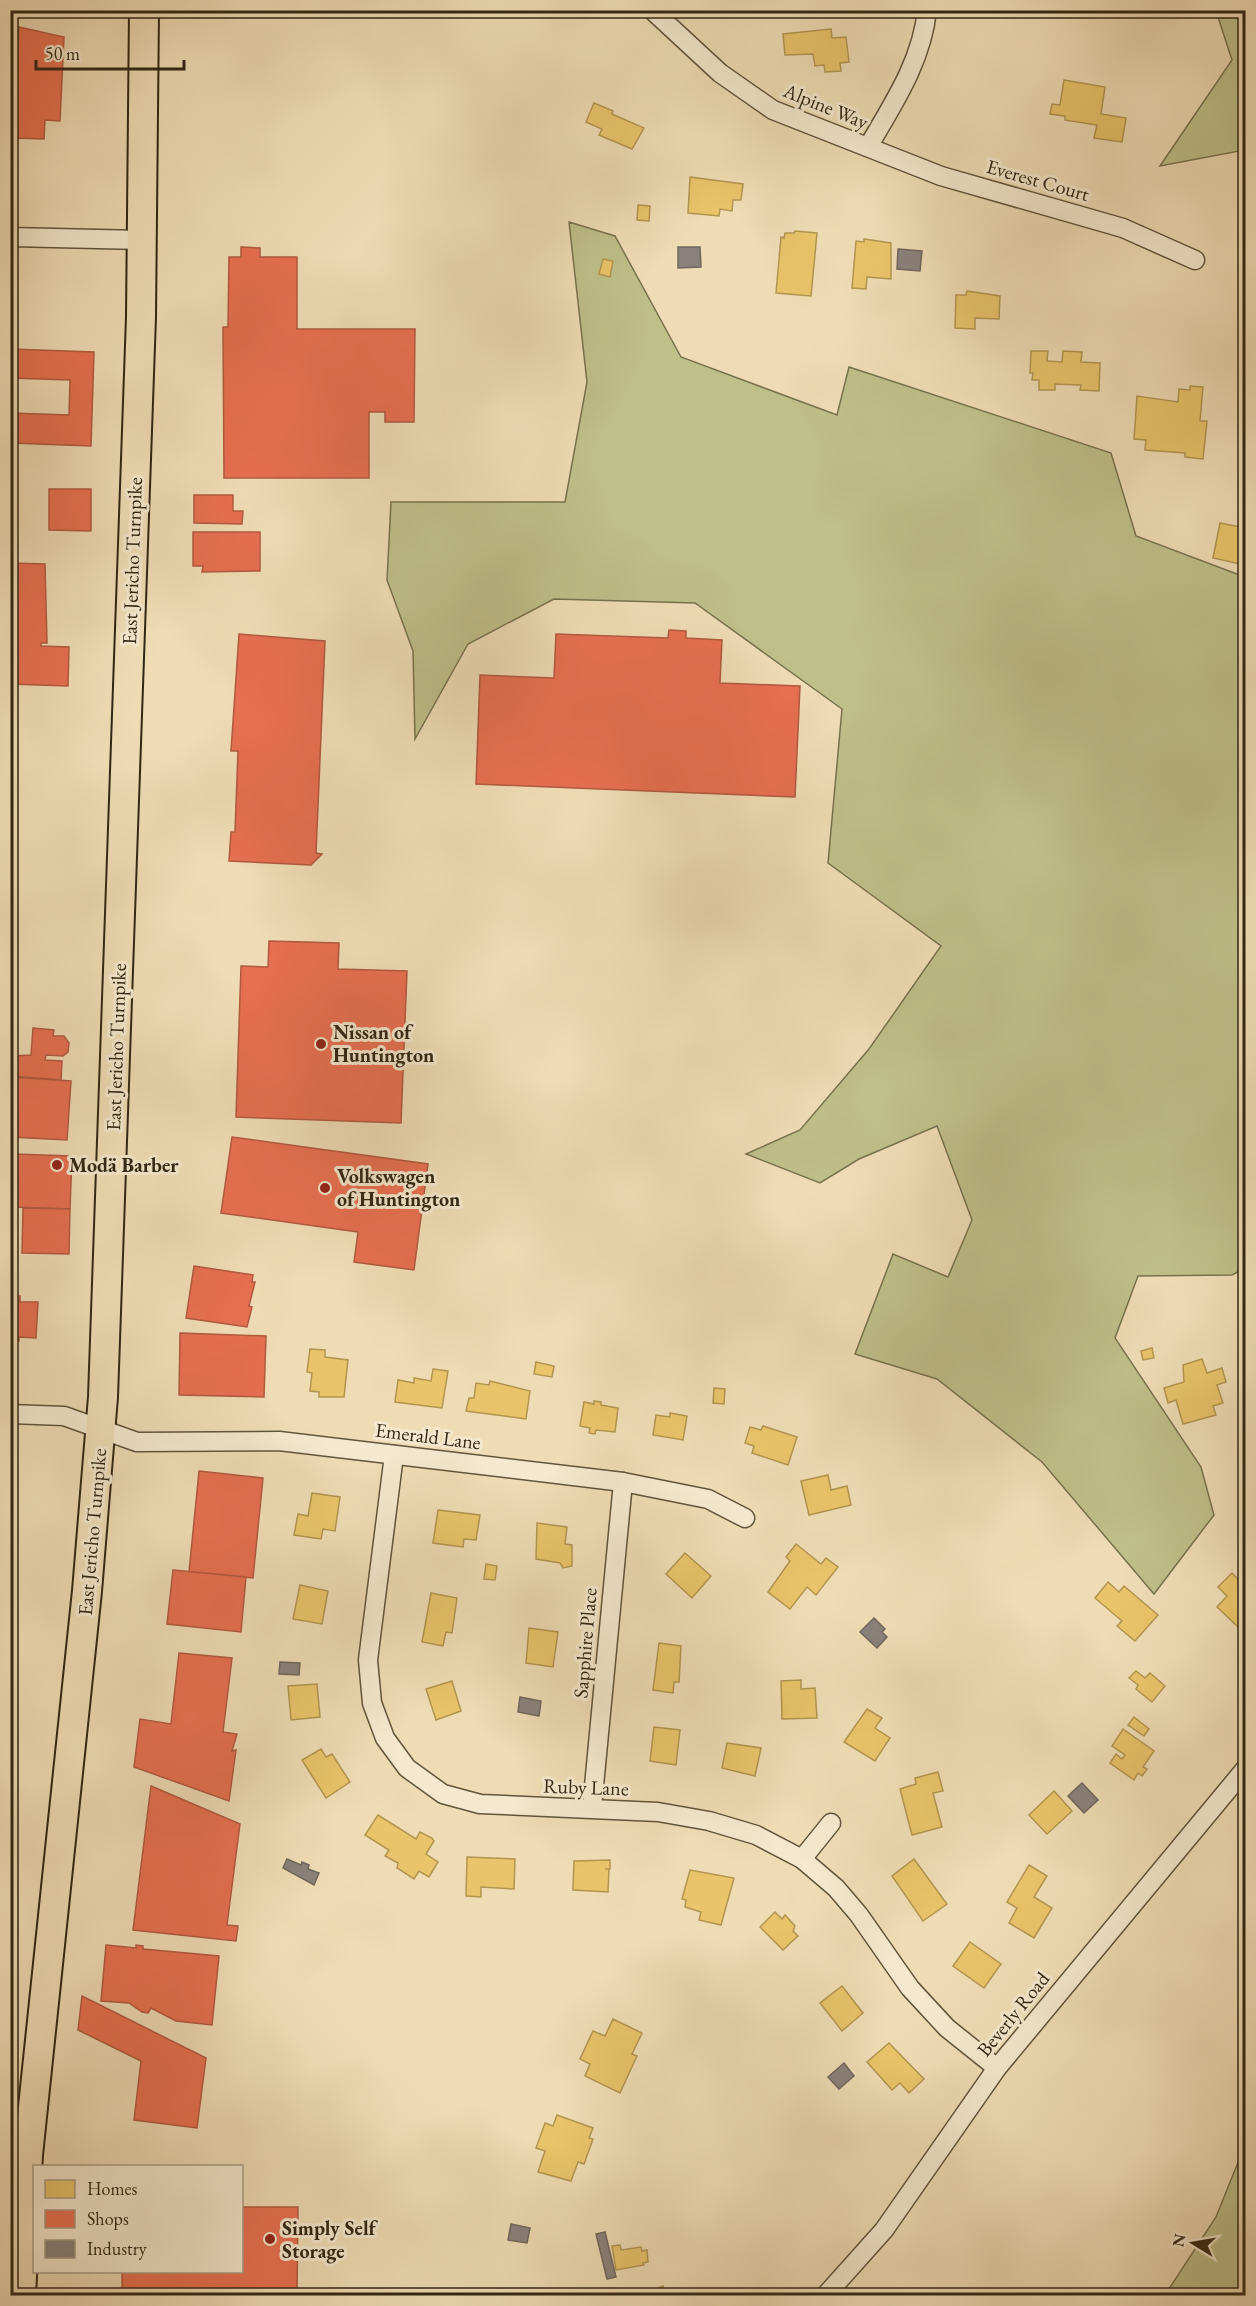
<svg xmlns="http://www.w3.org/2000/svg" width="1256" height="2306" font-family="'EB Garamond',serif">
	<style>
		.green { fill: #bfbf89; stroke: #78724e; stroke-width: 1.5 }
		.homes { fill: #e9c46a; stroke: #b29550; stroke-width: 1.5 }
		.shops { fill: #e76f51; stroke: #b1593f; stroke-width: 1.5 }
		.industry { fill: #8a817c; stroke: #70665d; stroke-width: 1.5 }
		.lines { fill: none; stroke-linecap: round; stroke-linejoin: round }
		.minor-casing { stroke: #61543c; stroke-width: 21 }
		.primary-casing { stroke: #322614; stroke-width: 32 }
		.minor { stroke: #f5e8ce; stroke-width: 18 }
		.primary { stroke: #efdcb4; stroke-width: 28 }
		.poi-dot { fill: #8f2418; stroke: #f5e8ce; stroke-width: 2 }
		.labels { text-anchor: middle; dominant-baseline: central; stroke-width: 6; stroke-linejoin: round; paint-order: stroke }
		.street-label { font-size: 20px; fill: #322614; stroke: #f5e8ce }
		.poi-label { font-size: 20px; font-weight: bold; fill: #322614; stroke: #f5e8ce; text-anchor: start }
	</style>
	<rect width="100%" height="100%" fill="#efdcb4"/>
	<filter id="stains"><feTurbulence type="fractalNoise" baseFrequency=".00333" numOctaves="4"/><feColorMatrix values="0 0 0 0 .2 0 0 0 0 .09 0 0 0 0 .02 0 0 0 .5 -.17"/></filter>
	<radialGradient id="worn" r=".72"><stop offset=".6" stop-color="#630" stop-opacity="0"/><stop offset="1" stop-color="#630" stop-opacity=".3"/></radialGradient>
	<g class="green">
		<path d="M1216,11h29v139l-85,16 72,-106z"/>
		<path d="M569,222l46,14 66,121 156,58 12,-48 262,86 25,83 109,41v691l-13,7 -94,1 -23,62 86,129 13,48 -60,79 -112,-132 -105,-83 -82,-25 38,-100 55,23 24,-57 -35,-94 -78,33 -39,24 -74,-29 54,-24 69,-81 72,-103 -113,-83 14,-154 -147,-106 -141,-4 -86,45 -53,95 -2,-88 -26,-71 4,-78h174l22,-120z"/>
		<path d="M1245,2145v150h-80l51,-78z"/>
	</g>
	<g class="homes">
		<path d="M831,29l1,9 14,-1 3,25 -9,1 1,8 -16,1 -1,-7 -9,1 -2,-12 -28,1 -2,-21z"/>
		<path d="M1064,80l41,7 -4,27 25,4 -4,24 -28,-4 3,-13 -32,-5v-4l-15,-2 2,-10 8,1z"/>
		<path d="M594,103l19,8 -1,3 32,14 -12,21 -33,-14 3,-6 -16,-7z"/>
		<path d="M690,177l53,7 -2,16h-8l-1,11 -12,-2 -1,7 -31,-3z"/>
		<path d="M638,205l12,1 -1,15 -12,-1z"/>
		<path d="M795,231l22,2 -6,63 -35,-3 5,-56 3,1 1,-5h9z"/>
		<path d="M864,239l27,4v36l-24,-2 -1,12 -14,-1 4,-47 8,1z"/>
		<path d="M603,259l10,2 -3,16 -11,-3z"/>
		<path d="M967,291l33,5 -1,23 -24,-1v11l-20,-1 1,-33h10z"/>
		<path d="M1031,351h17l-1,10 15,1 1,-11 19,1 -1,10 19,1 -1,28 -19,-1 1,-5 -26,-1v6h-16v-10h-7l1,-7h-3z"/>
		<path d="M1190,386l13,1 -3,34h7l-4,38 -18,-2v-4l-40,-3 1,-10 -12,-1 3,-43 41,6 1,-13 11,1z"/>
		<path d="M1220,523l26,5 -1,37 -32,-7z"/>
		<path d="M1152,1348l2,10 -11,2 -2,-9z"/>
		<path d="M310,1349l15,1v7l23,3 -4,37h-25v-5l-9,-1 2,-18 -5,-1z"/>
		<path d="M1202,1359l5,14 15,-5 4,14 -9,3 6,18 -10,3 3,9 -33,9 -7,-24 -8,3 -4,-15 20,-6 -1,-17z"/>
		<path d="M536,1362l18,4 -2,11 -18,-3z"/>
		<path d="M433,1369l15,2 -6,37 -47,-6 3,-22 16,3v-5l17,3z"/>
		<path d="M490,1381l40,10 -4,28 -60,-8 3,-13h5l2,-15 13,2z"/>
		<path d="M714,1388l11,1 -1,15 -11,-1z"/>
		<path d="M594,1401l7,1v3l17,3 -3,24 -19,-2 -1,4 -6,-1 1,-5 -10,-2 4,-24 10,2z"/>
		<path d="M670,1413l17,3 -4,24 -30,-5 3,-20 14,2z"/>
		<path d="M763,1426l34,11 -9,28 -36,-12 2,-7 -9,-3 5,-16 11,3z"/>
		<path d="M828,1475l3,15 16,-4 4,19 -42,10 -8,-34z"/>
		<path d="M312,1493l28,4 -5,34 -12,-2 -2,10 -27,-4 4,-21 10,2z"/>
		<path d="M438,1510l42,5 -4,25 -12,-1 -1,8 -30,-4z"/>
		<path d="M537,1523l30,4 -2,17 7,1v21l-9,2 -3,-5 -24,-4z"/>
		<path d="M796,1544l25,20 5,-6 12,9 -22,28 -9,-8 -17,22 -22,-17 22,-31 -4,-4z"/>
		<path d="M685,1553l26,23 -19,22 -26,-24z"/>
		<path d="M486,1564l11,2 -2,14 -11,-1z"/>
		<path d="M1232,1573l8,8 6,-5v53l-4,-4 -3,3 -22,-21 10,-11 -9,-9z"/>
		<path d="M1108,1582l11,10 5,-6 34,29 -23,26 -18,-15 5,-5 -27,-23z"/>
		<path d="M300,1585l28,6 -6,33 -29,-5z"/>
		<path d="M431,1593l26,5 -5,35 -6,-1 -3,14 -21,-4z"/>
		<path d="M529,1628l29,4 -5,35 -27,-4z"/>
		<path d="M659,1643l22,3 -2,36h-5l-1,11 -20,-3z"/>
		<path d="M1136,1671l9,7 5,-5 15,13 -13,16 -16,-13 2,-4 -9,-7z"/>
		<path d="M801,1680v9l14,-1 2,30 -35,1 -1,-38z"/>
		<path d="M452,1681l9,30 -25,9 -10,-31z"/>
		<path d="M317,1684l3,33 -29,3 -3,-34z"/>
		<path d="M867,1709l15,9 -7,10 15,10 -15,23 -31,-19z"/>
		<path d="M1134,1717l15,12 -5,7 -16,-11z"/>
		<path d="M654,1727l26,3 -4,35 -26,-4z"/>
		<path d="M1123,1729l31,22 -11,16 4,2 -5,7 -4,-3 -4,7 -24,-17 6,-9 6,5 3,-4 -13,-9z"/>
		<path d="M727,1743l34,5 -6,28 -33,-8z"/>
		<path d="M321,1749l5,8 6,-3 18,28 -24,16 -24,-38z"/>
		<path d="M938,1772l5,19 -10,2 9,34 -30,8 -12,-46 16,-5 -1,-6z"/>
		<path d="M1054,1791l18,20 -25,23 -18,-19z"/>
		<path d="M378,1815l38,24 4,-7 12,6 2,3 -8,13 12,8 -9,15 -10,-6 -5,8 -17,-11 1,-5 -13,-7 4,-6 -24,-15z"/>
		<path d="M467,1857l48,2 -1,30 -33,-2v10l-15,-1z"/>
		<path d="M914,1859l33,45 -24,17 -31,-45z"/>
		<path d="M610,1860v9h-5h4l-1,23 -35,-2 1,-29z"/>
		<path d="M1029,1865l18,11 -13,21 18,11 -18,30 -25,-15 8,-15 -10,-6z"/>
		<path d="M690,1870l44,8 -13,47 -22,-5 2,-8 -16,-5 1,-7 -4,-1z"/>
		<path d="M775,1912l7,7 3,-4 10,11 -2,5 5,5 -15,14 -23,-23z"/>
		<path d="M970,1942l31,22 -17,24 -31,-22z"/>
		<path d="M842,1986l21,27 -21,18 -22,-28z"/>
		<path d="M613,2019l29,14 -10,21 5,2 -17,37 -35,-17 5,-12 -10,-5 13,-28 12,5z"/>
		<path d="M889,2043l35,36 -15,14 -9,-10 -8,7 -25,-28z"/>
		<path d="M557,2115l36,13 -4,10 4,1 -9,25 -6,-2 -7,19 -33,-9 7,-21 -9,-3 9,-25 8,3z"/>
		<path d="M620,2245l1,5 20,-3 1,4 5,-1 1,12 -5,1 1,2 -28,5 -4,-24z"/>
		<path d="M663,2286l4,9 8,-3 1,4h-26l-2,-4z"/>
	</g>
	<g class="shops">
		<path d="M19,27l45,10 -4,84 -15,-1 -1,19 -31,-1 -3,67v-82h4z"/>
		<path d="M241,247l19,1v9h37v72h118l-1,93h-29v-10h-16v66h-145l-1,-151h5l1,-70h12z"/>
		<path d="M10,270l1,9 5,1 -1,32h-4v10z"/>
		<path d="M10,349l84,3 -3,94 -81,-3v-30l59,2 1,-35 -60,-2z"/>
		<path d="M49,489h42v42l-42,-1z"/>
		<path d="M194,495h39v16h10l-1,13 -48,-1z"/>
		<path d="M193,532h67v39l-58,1 1,-6h-10z"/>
		<path d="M10,563l35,1 2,79h-6v3l28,1 -1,39 -58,-2z"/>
		<path d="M669,630l17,1v7l36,2 -2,43 80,3 -5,111 -319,-13 4,-109 74,3 2,-44 112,4z"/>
		<path d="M239,634l86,7 -9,212 6,1 -11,11 -82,-4 2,-29h4l3,-81h-7z"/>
		<path d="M10,765h3l-1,33 3,40 -5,34z"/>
		<path d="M269,941l70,2 -1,26 69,2 -6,152 -165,-6 5,-151 27,1z"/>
		<path d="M10,1010l6,1 -3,23 -3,-2z"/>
		<path d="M33,1028l21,2 -1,6h11l5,7 -1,9 -5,4 -17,-1 -1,5 17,1 -1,19 -49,-4 1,-20 18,-1z"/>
		<path d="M10,1077l61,4 -4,59 -57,-3z"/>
		<path d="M232,1137l196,27 -14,106 -60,-8 4,-30 -137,-19z"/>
		<path d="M13,1154l59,2 -2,53 -58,-2z"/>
		<path d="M23,1208l47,1 -1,45 -47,-1z"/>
		<path d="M194,1266l59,9 -1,7h3l-6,24 3,1 -5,20 -61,-9z"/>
		<path d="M10,1296h10v6h18l-2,36 -17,-1v4h-9z"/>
		<path d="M180,1333l86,3 -2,61 -85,-2z"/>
		<path d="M199,1471l64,7 -10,100 -64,-6z"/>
		<path d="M173,1570l73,7 -5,55 -74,-8z"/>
		<path d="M179,1653l53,5 -9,74 14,2 -5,17 4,-1 -7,51 -95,-34 6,-48 31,5z"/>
		<path d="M151,1786l89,38 -13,101 11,1 -2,15 -103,-11z"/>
		<path d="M106,1945l30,3v-3l7,1v3l76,7 -7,69 -36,-4 -25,-13 -3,5 -6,-1 -13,-9 -28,-2z"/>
		<path d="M82,1996l124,62 -9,70 -63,-8 7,-59 -63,-31z"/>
		<path d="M242,2207h56l-1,89h-175v-24h120z"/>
	</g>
	<g class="industry">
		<path d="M678,247h22l1,20 -23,1z"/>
		<path d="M898,249l24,2 -2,20 -23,-2z"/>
		<path d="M874,1618l11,11 -3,3 5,5 -10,11 -17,-16z"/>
		<path d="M280,1662l20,1 -1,12 -20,-1z"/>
		<path d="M520,1697l21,4 -2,15 -21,-4z"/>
		<path d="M1082,1783l16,17 -14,13 -16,-17z"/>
		<path d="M287,1859l14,6 1,-3 7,3 -1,4 11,4 -5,12 -31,-17z"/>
		<path d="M844,2063l10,13 -15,13 -11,-12z"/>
		<path d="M511,2224l19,4 -3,15 -19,-3z"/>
		<path d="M605,2232l11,45 -9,2 -11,-45z"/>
	</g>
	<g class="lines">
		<defs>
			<g id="minor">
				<path d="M652,10l68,63 53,37 168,66 182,52 72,32"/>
				<path d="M868,147c25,-43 54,-86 59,-137"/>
				<path d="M10,237l132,3"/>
				<path d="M10,1414l54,2 73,26 142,-1 344,41 85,17 37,19"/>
				<path d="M394,1455l-26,205 4,43 13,35 22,30 36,26 37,10 178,8 51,9 47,14 46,24 34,29 23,27 51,73 37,40 50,40"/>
				<path d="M592,1807l31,-325"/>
				<path d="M802,1859l29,-36"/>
				<path d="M825,2296l59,-66 113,-162 249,-300"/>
			</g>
			<path id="primary" d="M21,2296l7,-141 59,-564 16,-194 38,-1080 3,-307"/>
		</defs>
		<use href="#minor" class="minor-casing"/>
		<use href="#primary" class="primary-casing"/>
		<use href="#minor" class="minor"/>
		<use href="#primary" class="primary"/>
	</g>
	<g class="poi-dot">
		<circle cx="321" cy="1044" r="6"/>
		<circle cx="57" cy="1165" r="6"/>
		<circle cx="325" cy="1188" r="6"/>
		<circle cx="270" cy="2239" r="6"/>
	</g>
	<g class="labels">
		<g class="street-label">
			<text transform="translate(826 106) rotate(22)">Alpine Way</text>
			<text transform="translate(1038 180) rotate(16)">Everest Court</text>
			<text transform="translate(132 561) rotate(-88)">East Jericho Turnpike</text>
			<text transform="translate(116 1047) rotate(-88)">East Jericho Turnpike</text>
			<text transform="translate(428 1436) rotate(7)">Emerald Lane</text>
			<text transform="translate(92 1532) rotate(-85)">East Jericho Turnpike</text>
			<text transform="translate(585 1643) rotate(-85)">Sapphire Place</text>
			<text transform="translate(586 1787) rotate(2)">Ruby Lane</text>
			<text transform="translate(1013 2014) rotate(-51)">Beverly Road</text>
		</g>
		<g class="poi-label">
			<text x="333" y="1032">Nissan of<tspan x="333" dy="23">Huntington</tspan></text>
			<text x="69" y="1165">Modä Barber</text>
			<text x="337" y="1176">Volkswagen<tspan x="337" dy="23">of Huntington</tspan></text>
			<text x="282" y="2228">Simply Self<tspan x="282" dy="23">Storage</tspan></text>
		</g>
	</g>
	<rect width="1256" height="2306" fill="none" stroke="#efdcb4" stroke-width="36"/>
	<rect x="12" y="12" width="1232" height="2282" fill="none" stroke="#322614" stroke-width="3"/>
	<rect x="18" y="18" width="1220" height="2270" fill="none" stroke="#322614" stroke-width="1.5"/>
	<rect x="33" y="2165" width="210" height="108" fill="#f5e8ce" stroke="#a79a84" stroke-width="1.5"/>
	<rect x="45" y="2180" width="30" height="18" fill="#e9c46a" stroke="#a79a84" stroke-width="1.5"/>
	<text x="87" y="2195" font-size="18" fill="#322614">Homes</text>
	<rect x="45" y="2210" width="30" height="18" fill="#e76f51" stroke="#a79a84" stroke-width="1.5"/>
	<text x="87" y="2225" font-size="18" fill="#322614">Shops</text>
	<rect x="45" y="2240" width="30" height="18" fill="#8a817c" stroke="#a79a84" stroke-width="1.5"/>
	<text x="87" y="2255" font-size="18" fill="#322614">Industry</text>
	<g transform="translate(1193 2243) rotate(281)" stroke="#f5e8ce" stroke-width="4.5" paint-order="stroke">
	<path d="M0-4.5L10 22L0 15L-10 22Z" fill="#322614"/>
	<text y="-9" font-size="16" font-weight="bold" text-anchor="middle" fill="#322614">N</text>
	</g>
	<path d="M36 60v9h148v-9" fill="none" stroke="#322614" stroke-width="3"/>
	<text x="45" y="60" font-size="18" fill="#322614" stroke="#f5e8ce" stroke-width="4.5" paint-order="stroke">50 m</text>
	<rect width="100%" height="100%" filter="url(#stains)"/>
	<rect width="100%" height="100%" fill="url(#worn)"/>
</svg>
